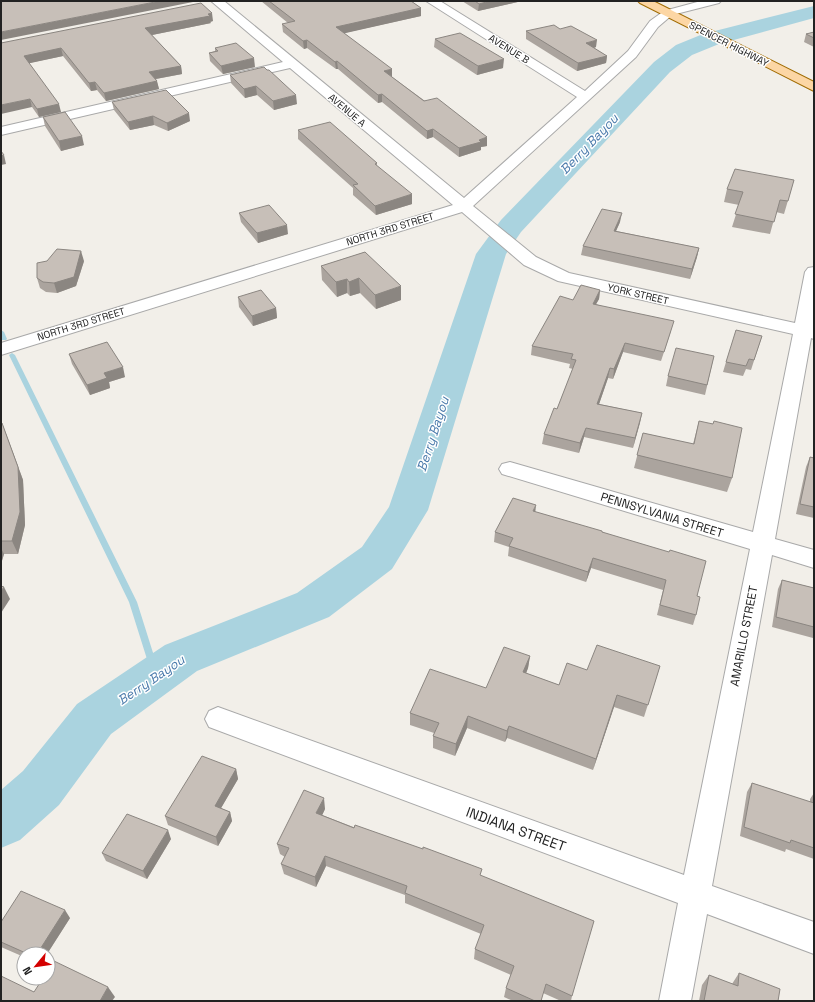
<svg xmlns="http://www.w3.org/2000/svg" width="815" height="1002" font-family="'Space Grotesk',sans-serif">
	<style>
		.lines { fill: none; stroke-linecap: round; stroke-linejoin: round }
		.stream { fill: #aad3df; fill-rule: evenodd }
		.river { fill: #aad3df; fill-rule: evenodd }
		.minor-casing { stroke: #a9a9a9; stroke-width: 2 }
		.major-casing { stroke: #a06b00; stroke-width: 2 }
		.minor { fill: #fff; fill-rule: evenodd }
		.major { fill: #fcd6a4; fill-rule: evenodd }
		.wall { fill: #aba49e }
		.shaded-wall { fill: #8b8681 }
		.building { fill: #c7bfb8; stroke: #8b8681 }
		.labels { text-anchor: middle; dominant-baseline: central; stroke-width: 3; stroke-linejoin: round; paint-order: stroke }
		.far-street-label { font-size: 10px; fill: #222; stroke: #fff }
		.street-label { font-size: 12px; fill: #222; stroke: #fff }
		.water-label { font-size: 13px; font-style: italic; fill: #4a7aab; stroke: #fff }
		.near-street-label { font-size: 14px; fill: #222; stroke: #fff }
	</style>
	<rect width="100%" height="100%" fill="#f2efe9"/>
	<g class="lines">
		<g class="stream">
			<path d="M1,330l3,2 3,7 -1,1h-4z"/>
			<path d="M12,353l3,2 122,247 23,73 -1,2 -3,1 -3,-1 -1,-2 -23,-73 -120,-247z"/>
		</g>
		<path class="river" d="M814,6v12l-95,26 -27,11 -22,17 -149,160 -15,22 -78,256 -36,59 -63,48 -132,54 -86,63 -52,71 -39,35 -19,8v-58l22,-19 54,-67 88,-59 132,-52 65,-46 27,-40 87,-253 25,-34 153,-158 22,-17 27,-11z"/>
		<defs>
			<path id="minor" d="M211,1h13l240,197 113,-101 -151,-96h14l145,90 43,-40 22,-30 14,-10 37,-10h20l-2,2 -47,12 -14,12 -22,30 -163,149 63,51 33,16 226,50 10,-51 3,-4 6,-1 -1,60h1v12l-3,-1 -36,201 39,11v18l-42,-13 -60,331 102,36v32l-107,-40 -16,87h-32l19,-98 -469,-176 -4,-8 4,-8 9,-4 466,168 66,-326 -248,-75 -3,-5 3,-5 8,-2 243,70 40,-198 -235,-53 -34,-16 -62,-53 -461,143v-12l452,-138 -163,-137 -289,67v-8l282,-65z"/>
			<path id="major" d="M638,1h15l161,81v9l-174,-88z"/>
		</defs>
		<use href="#minor" class="minor-casing"/>
		<use href="#major" class="major-casing"/>
		<use href="#minor" class="minor"/>
		<use href="#major" class="major"/>
	</g>
	<g class="wall">
		<path d="M261,1h150l10,7v8l-77,17 48,44 95,69 -6,1v3l-22,7 -26,-20 -6,2 -45,-37 -4,1 -40,-34h-2l-29,-21 -3,1 -21,-17 -1,-8 6,-1z"/>
		<path d="M462,1h60l-44,10z"/>
		<path d="M213,21l-3,1 1,1 -59,12 29,31 1,8 -26,5 3,10 -53,12 -9,-11 -6,1 -28,-35 -34,7 32,49 -22,5 -7,-10 -31,-64z"/>
		<path d="M560,29l36,18 -2,1 13,8 -1,7 -29,8 -51,-32v-8z"/>
		<path d="M814,32v15l-10,-5 2,-8z"/>
		<path d="M435,39l68,29 -26,7 -43,-28z"/>
		<path d="M215,48l40,19 -32,7 -13,-13 -1,-8 6,-2z"/>
		<path d="M230,75l67,29 -23,6 -17,-15 -12,3 -14,-15z"/>
		<path d="M112,102l78,19 -22,10 -14,-6 -24,5 -16,-20z"/>
		<path d="M43,117l41,28 -23,6 -16,-25z"/>
		<path d="M298,130l79,33v3l35,38 -36,11 -23,-20v-7l-55,-49z"/>
		<path d="M794,180l-10,34 -8,-2 -6,22 -38,-7 7,-22 -15,-3 3,-13z"/>
		<path d="M239,213l49,21 -30,9 -17,-21z"/>
		<path d="M620,222l-4,9 83,17 -2,9 -7,22 -109,-24 2,-9z"/>
		<path d="M365,252l36,48 -25,9 -16,-16 -10,3 -3,-3 -10,4 -15,-17 -1,-14z"/>
		<path d="M84,261l-8,25 -19,7 -11,-1 -6,-4 -3,-10z"/>
		<path d="M600,290l-1,9 -3,5 75,27 -10,30 -38,-9 -10,27 -5,-1 -9,26 43,9 -9,35 -49,-11 -5,16 -37,-9 2,-10 13,-25 16,-40 -4,-1 1,-4 -39,-9 1,-9 41,-46z"/>
		<path d="M238,297l38,11 1,10 -24,8 -14,-19z"/>
		<path d="M762,336l-11,34 -5,-1 -3,7 -20,-4 3,-10z"/>
		<path d="M69,354l56,23 -16,5 1,6 -20,7 -18,-31z"/>
		<path d="M714,356l-9,39 -39,-9 2,-10z"/>
		<path d="M699,421l33,57 -5,14 -93,-24 9,-35 50,11z"/>
		<path d="M1,423h1l21,57 2,45 -7,29h-14l-3,10z"/>
		<path d="M810,457l4,1v60l-18,-4 10,-47z"/>
		<path d="M535,512l67,20 95,64 -1,19 -3,10 -36,-10 6,-25 -72,-22 -5,14 -78,-26 1,-9 -15,-5 1,-10z"/>
		<path d="M782,580l32,8v48l-1,2 -41,-11 6,-38z"/>
		<path d="M530,656l-2,12 -2,5 33,12 28,-15 73,-4 -16,51 -30,-10 -21,63 -86,-32 -2,4 -38,-14 -12,28 -22,-8v-12l1,-3 -24,-8v-12l76,-25z"/>
		<path d="M236,769l2,10 -17,29 9,4 2,9 -14,25 -50,-21 -3,-9z"/>
		<path d="M752,783l58,19v-3l4,-6v66l-28,-10 -1,3 -45,-16 7,-44z"/>
		<path d="M325,809l-3,6 159,61 91,120 -1,5h-10l-18,-8 -2,8h-28l-9,-4 2,-9 5,-13 -37,-16 1,-10 6,-15 -76,-31v-8l-79,-29 -10,21 -32,-13 -3,-10 4,-7 -5,-3 -3,-10z"/>
		<path d="M171,839l-24,40 -41,-18 -4,-8z"/>
		<path d="M70,918l-23,36h-23v3l-23,-10v-25z"/>
		<path d="M739,973l39,28h-79l3,-16 7,-10 23,9z"/>
	</g>
	<g class="shaded-wall">
		<path d="M160,1h33v1l-192,38v-8z"/>
		<path d="M490,1h32l-44,10 1,-7z"/>
		<path d="M421,8v8l-84,19 -1,-8z"/>
		<path d="M212,13l1,8 -3,1 1,1 -64,13 -2,-8z"/>
		<path d="M307,40v8l-3,1 -1,-8z"/>
		<path d="M597,40l-1,7 -11,4 1,-8z"/>
		<path d="M61,48l2,8 -37,8 -2,-8z"/>
		<path d="M607,56l-1,7 -29,8 1,-8z"/>
		<path d="M254,58l1,9 -32,7 -2,-8z"/>
		<path d="M504,59l-1,9 -26,7 1,-9z"/>
		<path d="M337,61l1,8h-2l-1,-7z"/>
		<path d="M181,66l1,8 -32,6 -1,-8z"/>
		<path d="M392,69v8l-8,-6z"/>
		<path d="M157,81l2,8 -53,12 -2,-8z"/>
		<path d="M95,82l2,8 -6,1 -2,-8z"/>
		<path d="M256,86l1,9 -12,3 -1,-9z"/>
		<path d="M382,94v8l-4,1v-8z"/>
		<path d="M296,95l1,9 -23,6 -1,-9z"/>
		<path d="M30,99l2,8 -31,7v-9z"/>
		<path d="M59,104l2,8 -22,5 -2,-8z"/>
		<path d="M189,113l1,8 -22,10 -1,-8z"/>
		<path d="M153,116l1,9 -24,5 -2,-8z"/>
		<path d="M433,129v8l-6,2v-8z"/>
		<path d="M82,136l2,9 -23,6 -2,-10z"/>
		<path d="M487,137v9l-6,1v3l-22,7v-9l20,-8z"/>
		<path d="M4,155l2,9 -5,1v-9z"/>
		<path d="M412,194v10l-36,11 -1,-9z"/>
		<path d="M622,213l-2,9 -8,18 2,-9z"/>
		<path d="M287,225l1,9 -30,9 -1,-10z"/>
		<path d="M699,248l-2,9 -7,22 2,-10z"/>
		<path d="M81,251l3,10 -8,25 -19,7 -3,-10z"/>
		<path d="M359,278l1,15 -10,3 -1,-14z"/>
		<path d="M347,279v14l-10,4 -1,-15z"/>
		<path d="M401,286v14l-25,9 -1,-14z"/>
		<path d="M600,290l-1,9 -8,14 2,-9z"/>
		<path d="M276,308l1,10 -24,8 -1,-10z"/>
		<path d="M625,343l-2,9 -10,27 1,-10z"/>
		<path d="M123,367l2,10 -16,5 1,6 -20,7 -3,-10 17,-12z"/>
		<path d="M610,368l-2,10 -12,35 1,-9z"/>
		<path d="M642,413l-2,10 -7,25 2,-10z"/>
		<path d="M2,423l21,57 2,45 -7,29 -6,-13z"/>
		<path d="M586,428l-2,9 -5,16 1,-10z"/>
		<path d="M536,505l-1,10 -2,-4z"/>
		<path d="M1,548l3,6 -3,10z"/>
		<path d="M593,558l-2,10 -5,14 2,-10z"/>
		<path d="M4,587l6,12 -9,14v-22z"/>
		<path d="M530,656l-2,12 -6,16 1,-12z"/>
		<path d="M617,695l-3,12 -21,63 3,-11z"/>
		<path d="M468,716l-1,12 -12,28 1,-12z"/>
		<path d="M509,726l-2,12 -2,4 2,-11z"/>
		<path d="M236,769l2,10 -21,36 -2,-9z"/>
		<path d="M324,798l1,11 -7,15 -2,-11z"/>
		<path d="M230,812l2,9 -14,25 -2,-9z"/>
		<path d="M168,830l3,9 -24,40 -4,-8z"/>
		<path d="M325,856l1,10 -10,21 -1,-10z"/>
		<path d="M65,910l5,8 -23,36h-10z"/>
		<path d="M108,987l7,10 -3,4h-12z"/>
	</g>
	<g class="building">
		<path d="M1,1h159l-159,31z"/>
		<path d="M269,1h142l10,7 -85,19 56,42 -8,2 40,30 13,-3 50,39 -8,3 2,2 -22,6 -26,-19 -6,2 -45,-37 -4,1 -41,-34 -2,1 -28,-22 -4,1 -21,-17 13,-3z"/>
		<path d="M475,1h15l-11,3z"/>
		<path d="M201,3l11,10 -4,1 2,2 -65,12 36,38 -32,6 8,9 -53,12 -9,-11 -6,1 -28,-35 -37,8 35,48 -22,5 -7,-10 -29,6v-62z"/>
		<path d="M554,25l6,4 11,-3 26,14 -11,3 21,13 -29,7 -52,-32z"/>
		<path d="M814,32v6l-8,-4z"/>
		<path d="M460,33l44,26 -26,7 -43,-27z"/>
		<path d="M236,43l18,15 -33,8 -12,-13 9,-2 -3,-3z"/>
		<path d="M264,67l3,3h2l27,25 -23,6 -17,-15 -12,3 -14,-14z"/>
		<path d="M166,90l23,23 -22,10 -14,-7 -25,6 -16,-20z"/>
		<path d="M65,112l17,24 -23,5 -16,-24z"/>
		<path d="M330,122l47,41 -2,1 37,30 -37,12 -22,-21 5,-1 -60,-54z"/>
		<path d="M1,151l3,4 -3,1z"/>
		<path d="M735,169l59,11 -6,21 -8,-1 -6,22 -39,-8 8,-22 -16,-3z"/>
		<path d="M269,205l18,20 -30,8 -18,-20z"/>
		<path d="M602,209l20,4 -8,18 85,17 -7,21 -109,-23z"/>
		<path d="M57,249l24,2 -7,26 -20,6 -11,-1 -6,-4v-15l10,-2z"/>
		<path d="M365,252l36,34 -26,9 -16,-17 -10,4 -2,-3 -11,3 -15,-16z"/>
		<path d="M581,285l19,5 -7,14 81,17 -10,31 -39,-9 -11,26 -4,-1 -13,36 45,9 -7,25 -49,-10 -6,15 -36,-9 10,-26 3,1 19,-49 -5,-1 2,-5 -41,-8 28,-50 13,4z"/>
		<path d="M261,290l15,18 -24,8 -14,-19z"/>
		<path d="M736,330l26,6 -8,24 -5,-1 -3,7 -20,-4z"/>
		<path d="M107,342l16,25 -19,6 3,5 -20,7 -18,-31z"/>
		<path d="M676,348l38,8 -7,29 -39,-9z"/>
		<path d="M699,421l14,3 1,-3 28,7 -10,50 -95,-23 6,-22 51,11z"/>
		<path d="M1,423h1l16,44 2,45 -8,29h-11z"/>
		<path d="M810,457l4,1v49l-14,-3z"/>
		<path d="M513,498l23,7 -3,6 69,20v1l67,20 1,-2 36,11 -9,35 3,1 -4,18 -36,-10 6,-25 -73,-22 -5,14 -79,-26 4,-8 -18,-6z"/>
		<path d="M782,580l32,8v39l-38,-10z"/>
		<path d="M1,586l3,1 -3,4z"/>
		<path d="M597,645l63,21 -12,39 -31,-10 -21,64 -87,-33 -2,5 -39,-15 -12,28 -23,-8 6,-13 -29,-10 20,-44 56,19 18,-41 26,9 -7,16 36,13 8,-22 20,7z"/>
		<path d="M202,756l34,13 -21,37 15,6 -14,25 -51,-21z"/>
		<path d="M752,783l62,20v-3v48l-23,-8 -1,3 -46,-16z"/>
		<path d="M304,790l20,8 -8,15 38,15 1,-3 68,24v-2l59,22 -2,6 114,46 -22,75 -26,-12 -5,17h-6l-29,-13 8,-22 -39,-17 9,-24 -79,-32 2,-7 -82,-30 -10,21 -34,-13 8,-16 -12,-4z"/>
		<path d="M127,814l41,16 -25,41 -41,-18z"/>
		<path d="M21,891l44,19 -28,44h-9l-27,-12v-20z"/>
		<path d="M54,961l54,26 -8,14h-99v-25l33,16 9,-14h5v-8z"/>
		<path d="M739,973l41,16 -2,12h-74l5,-26 29,11z"/>
	</g>
	<g class="labels">
		<g class="far-street-label">
			<text transform="translate(729 44) rotate(27)">SPENCER HIGHWAY</text>
			<text transform="translate(509 49) rotate(32)">AVENUE B</text>
			<text transform="translate(347 110) rotate(40)">AVENUE A</text>
			<text transform="translate(390 229) rotate(-17)">NORTH 3RD STREET</text>
			<text transform="translate(638 294) rotate(13)">YORK STREET</text>
			<text transform="translate(81 324) rotate(-17)">NORTH 3RD STREET</text>
		</g>
		<g class="street-label">
			<text transform="translate(662 515) rotate(17)">PENNSYLVANIA STREET</text>
			<text transform="translate(744 636) rotate(-79)">AMARILLO STREET</text>
		</g>
		<g class="water-label">
			<text transform="translate(589 144) rotate(-46)">Berry Bayou</text>
			<text transform="translate(433 434) rotate(-72)">Berry Bayou</text>
			<text transform="translate(151 680) rotate(-34)">Berry Bayou</text>
		</g>
		<g class="near-street-label">
			<text transform="translate(516 829) rotate(20)">INDIANA STREET</text>
		</g>
	</g>
	<rect width="815" height="1002" fill="none" stroke="#222222" stroke-width="4"/>
	<g transform="translate(36 966) rotate(241)"><circle r="19" fill="#ffffff" stroke="#a7a7a7"/>
	<path d="M0-3L7 15L0 10L-7 15Z" fill="#d40000"/>
	<text y="-6" font-size="11" font-weight="bold" text-anchor="middle" fill="#222222">N</text>
	</g>
</svg>
